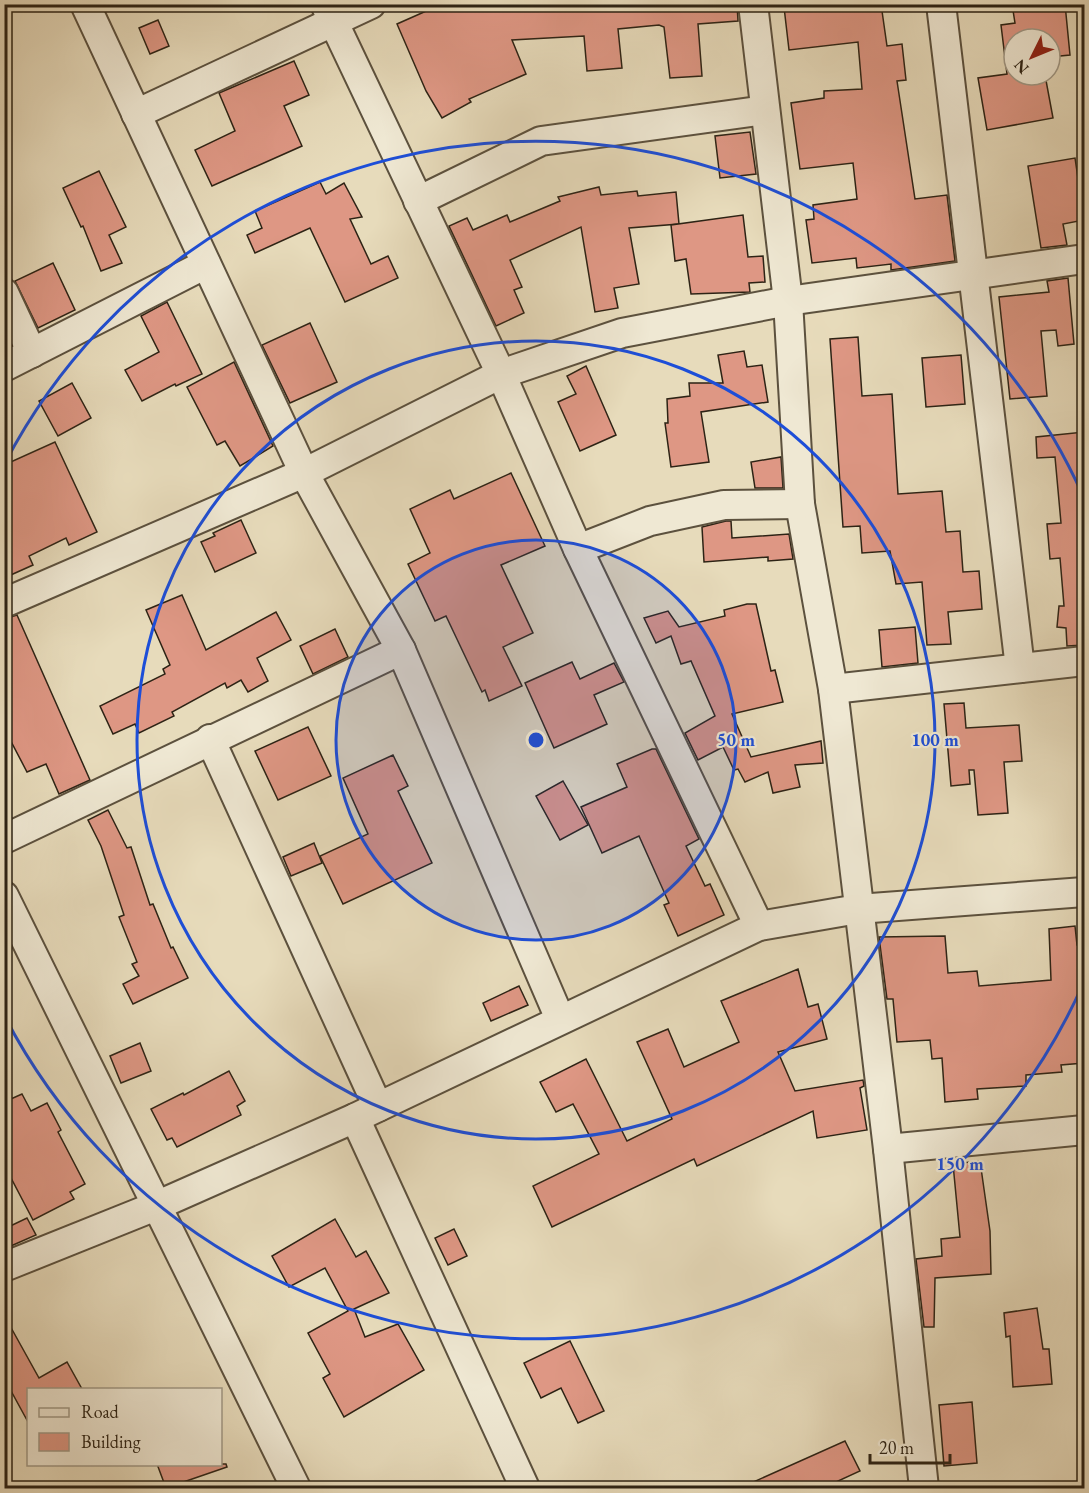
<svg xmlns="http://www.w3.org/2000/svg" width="1089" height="1493" font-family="'EB Garamond',serif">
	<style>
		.building { fill: #de9784; stroke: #2d2315; stroke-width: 1.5 }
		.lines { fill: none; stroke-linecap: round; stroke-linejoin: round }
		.street-casing { stroke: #5c513e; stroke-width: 32 }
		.street { stroke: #efe8d3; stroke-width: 28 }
		.ring { fill: none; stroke: #1d4ed8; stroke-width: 3 }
		.centre { fill: #1d4ed8; stroke: #efe8d3; stroke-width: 3 }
		.ring-label { font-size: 18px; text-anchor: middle; font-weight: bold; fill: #1d4ed8; stroke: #efe8d3; stroke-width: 4.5; stroke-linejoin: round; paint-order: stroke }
	</style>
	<rect width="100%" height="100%" fill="#e7dbbb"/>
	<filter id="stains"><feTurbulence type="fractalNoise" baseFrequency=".00333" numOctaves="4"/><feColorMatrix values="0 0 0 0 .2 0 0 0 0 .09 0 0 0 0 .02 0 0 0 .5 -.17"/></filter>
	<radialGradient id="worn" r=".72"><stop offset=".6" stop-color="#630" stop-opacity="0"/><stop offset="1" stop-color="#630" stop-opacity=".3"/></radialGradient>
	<g class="building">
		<path d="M442,4h295l1,17 -40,3 4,52 -32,2 -6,-51 -5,-2 -41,4 4,39 -35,3 -3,-35 -72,4 14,34 -57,25 2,3 -29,16 -16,-27 -29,-67z"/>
		<path d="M807,4h27l1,6 46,-6 6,42 15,-2 4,36 -9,1 18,118 32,-4 8,66 -64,9v-6l-34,4 -1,-10 -44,5 -6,-43 8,-1 -1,-14 44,-6 -4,-36 -53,6 -9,-66 33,-5v-7l38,-2 -4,-47 -69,8 -5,-43z"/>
		<path d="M1012,4h53l5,51 -20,2v-18h-36v36h31l8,43 -66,12 -9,-52 29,-4 -6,-49 14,-2z"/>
		<path d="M158,20l11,26 -19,8 -11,-26z"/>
		<path d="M294,61l15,34 -25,11 18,40 -90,40 -17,-36 40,-19 -16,-38z"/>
		<path d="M750,132l6,42 -36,4 -5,-42z"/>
		<path d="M1075,158l9,62 -21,4 4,21 -26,3 -13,-82z"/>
		<path d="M99,171l27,56 -17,8 13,28 -21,8 -18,-45 -2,1 -18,-39z"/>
		<path d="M320,182l6,12 18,-11 18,34 -12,2 21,45 17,-8 10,22 -53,24 -35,-74 -55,25 -8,-18 15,-7 -7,-17z"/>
		<path d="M599,187l2,8 36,-4 1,5 38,-4 3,32 -50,4 10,56 -25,4 4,20 -23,4 -14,-85 -71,33 12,27 -8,3 10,23 -28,13 -47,-100 18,-8 6,12 34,-15 3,7 50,-21 -2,-4z"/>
		<path d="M743,215l5,42 15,-1 2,26 -16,1 1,9 -59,2 -5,-35 -11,2 -4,-36z"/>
		<path d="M53,263l22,47 -37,18 -23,-47z"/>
		<path d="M1068,278l6,66 -16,2 -2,-16 -15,1 6,65 -37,3 -11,-102 50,-5 -2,-11z"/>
		<path d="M167,302l35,72 -26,12 -1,-2 -33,17 -17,-31 34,-18 -18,-36z"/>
		<path d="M310,323l27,59 -47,21 -28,-58z"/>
		<path d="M858,337l4,59 30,-2 6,100 44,-3 4,41 14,-1 3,41 16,-1 3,38 -34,3 3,32 -24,1 -5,-63 -26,2 -6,-33 -28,2 -2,-27 -17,1 -13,-188z"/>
		<path d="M744,351l3,16 15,-2 6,37 -67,10 8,50 -38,5 -6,-44h3l-1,-24 23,-3 -1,-13h34l-5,-28z"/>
		<path d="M961,355l4,49 -39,3 -4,-49z"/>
		<path d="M234,362l39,84 -33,20 -15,-25 -8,4 -30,-58z"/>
		<path d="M586,366l30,69 -36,16 -22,-49 18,-8 -9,-18z"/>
		<path d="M72,383l19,35 -33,18 -19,-35z"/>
		<path d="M1084,432v213l-17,1 -1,-18 -9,-1 2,-21h5l-4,-48 -10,1 -3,-35 14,-1 -6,-66 -18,1 -1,-21z"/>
		<path d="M55,442l42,90 -28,13 -3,-7 -37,18 4,9 -29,13v-113z"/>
		<path d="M781,457l2,31h-28l-4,-26z"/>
		<path d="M511,473l34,73 -44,19 32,68 -30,14 19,39 -33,15 -4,-11 -3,2 -36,-76 -11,5 -27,-57 22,-11 -20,-44 40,-19 4,9z"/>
		<path d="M241,520l15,33 -41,19 -14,-30 14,-6 -2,-3z"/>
		<path d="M726,521h5l1,17 57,-4 4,25 -25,2v-4l-64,5 -2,-35z"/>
		<path d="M182,595l24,55 70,-38 15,28 -34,18 11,23 -20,11 -7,-12 -14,8 -2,-5 -53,29 2,4 -35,17 -4,-9 -22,10 -13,-28 65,-32 -2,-5 7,-4 -24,-55z"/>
		<path d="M747,604h9l15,67 4,-1 8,32 -51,12 19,43 70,-16 2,22 -28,2 5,22 -27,6 -5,-21 -23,10 -7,-13 -4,1 -11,-23 -25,13 -13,-27 30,-17 -24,-55 -10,3 -10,-28 -15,7 -12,-25 24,-7 11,16 46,-11 -1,-6z"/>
		<path d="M17,615l73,165 -31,14 -13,-30 -19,8 -23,-44v-109z"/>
		<path d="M915,627l3,36 -36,4 -3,-37z"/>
		<path d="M335,629l13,28 -35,17 -13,-28z"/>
		<path d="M572,662l8,17 34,-16 10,19 -30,13 13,29 -53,24 -29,-65z"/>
		<path d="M964,703l2,25 53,-3 3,36 -18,1 4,51 -30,2 -4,-45h-5l1,14 -19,2 -7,-82z"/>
		<path d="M308,727l23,49 -53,24 -23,-49z"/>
		<path d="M652,749h4l43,90 -13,7 19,40 5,-2 14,31 -46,21 -14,-31 5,-2 -30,-67 -37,17 -21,-46 46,-20 -10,-23z"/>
		<path d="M393,755l15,31 -10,5 34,72 -89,41 -23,-48 48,-22 -25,-56z"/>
		<path d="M563,781l25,44 -28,15 -24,-44z"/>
		<path d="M108,810l19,38 4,-1 19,58 3,-1 18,44 2,-1 15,31 -55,26 -10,-20 16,-8 -7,-12 5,-2 -18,-45 5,-2 -23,-69 -13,-26z"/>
		<path d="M314,843l8,20 -31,13 -8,-19z"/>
		<path d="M1075,926l2,19h4l3,40v78l-23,2 1,7 -36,3v11l-49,3 1,10 -33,3 -3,-44 -10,1 -2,-19 -33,2 -4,-43h-6l-8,-62 66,-1 3,37 29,-2 2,15 72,-6 -2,-51z"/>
		<path d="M798,969l10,38 10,-3 9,35 -49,13 17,39 68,-11 1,6 -4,2 7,42 -50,8 -4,-27 -116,55 -3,-7 -142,68 -19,-41 66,-32 -26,-50 -17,8 -16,-30 46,-23 41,82 45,-22 -35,-77 31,-13 16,38 55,-25 -18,-41z"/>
		<path d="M519,986l9,19 -37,16 -8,-18z"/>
		<path d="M140,1043l11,28 -30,12 -11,-27z"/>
		<path d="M229,1071l16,30 -8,5 4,9 -64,32 -5,-9 -5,2 -16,-31 32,-16 1,2z"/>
		<path d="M22,1094l9,17 16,-8 14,27 -3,2 27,52 -15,8 4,7 -41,21 -22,-42 -7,3v-79z"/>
		<path d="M980,1161l10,70 1,43 -56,4 -1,49h-10l-8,-68 26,-3 -1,-17 19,-2 -7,-73z"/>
		<path d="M27,1218l9,17 -32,14v-20z"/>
		<path d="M335,1219l21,38 10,-6 23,42 -35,16 11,28 33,-13 26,46 -80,47 -21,-39 7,-4 -22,-41 40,-22 -23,-43 -36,19 -17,-31z"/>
		<path d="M454,1229l13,27 -19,9 -13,-27z"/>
		<path d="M1037,1308l6,41h6l3,35 -39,3 -3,-51 -4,1 -2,-24z"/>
		<path d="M4,1315l35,63 28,-16 15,27h-54v33l-24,-44z"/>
		<path d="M570,1341l34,70 -26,12 -17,-35 -20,10 -17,-35z"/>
		<path d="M972,1402l5,61 -33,3 -5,-61z"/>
		<path d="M845,1441l15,30 -37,17h-83z"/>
		<path d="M157,1464h69l1,3 -61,21z"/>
	</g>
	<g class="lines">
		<defs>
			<g id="street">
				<path d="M85,4l219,469 97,177 159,369"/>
				<path d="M325,4l176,370 77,175 181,377"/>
				<path d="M753,4l35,297 12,203 33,185 55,460 36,339"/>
				<path d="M941,4l79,664"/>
				<path d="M136,114l235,-110"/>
				<path d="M418,201l123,-60 224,-31"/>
				<path d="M4,293l28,60"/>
				<path d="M4,367l202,-103"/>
				<path d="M578,549l72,-28 74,-16 76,-1"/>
				<path d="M4,603l300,-130 197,-99 121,-41 166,-32 296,-42"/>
				<path d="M833,689l251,-28"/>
				<path d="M210,739l168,368"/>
				<path d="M4,839l397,-189"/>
				<path d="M4,896l292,592"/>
				<path d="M355,1118l170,370"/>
				<path d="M888,1149l196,-19"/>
				<path d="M4,1267l152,-61 199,-88 404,-192 99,-17 226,-17"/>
			</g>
		</defs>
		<use href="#street" class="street-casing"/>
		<use href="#street" class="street"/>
	</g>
	<circle cx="536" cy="740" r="200" fill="#1d4ed8" fill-opacity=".12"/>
	<g class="ring">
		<circle cx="536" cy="740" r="200"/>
		<circle cx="536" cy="740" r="399"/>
		<path d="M1083 984A599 599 0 0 1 5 1017M5 463A599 599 0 0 1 1083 496"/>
	</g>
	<circle cx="536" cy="740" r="9" class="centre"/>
	<g class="ring-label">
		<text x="736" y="746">50 m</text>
		<text x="935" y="746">100 m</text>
		<text x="960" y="1170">150 m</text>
	</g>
	<rect width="1089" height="1493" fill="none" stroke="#e7dbbb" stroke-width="24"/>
	<rect x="6" y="6" width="1077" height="1481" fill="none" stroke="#2d2315" stroke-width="3"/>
	<rect x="12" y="12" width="1065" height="1469" fill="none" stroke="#2d2315" stroke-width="1.5"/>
	<rect x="27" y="1388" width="195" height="78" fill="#efe8d3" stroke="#a19987" stroke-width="1.5"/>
	<rect x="39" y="1408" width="30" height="9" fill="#efe8d3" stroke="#a19987" stroke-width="1.5"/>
	<text x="81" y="1418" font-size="18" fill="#2d2315">Road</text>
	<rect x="39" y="1433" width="30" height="18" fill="#de9784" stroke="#a19987" stroke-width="1.5"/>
	<text x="81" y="1448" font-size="18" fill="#2d2315">Building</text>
	<g transform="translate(1032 57) rotate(227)"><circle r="28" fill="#efe8d3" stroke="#a19987" stroke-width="1.5"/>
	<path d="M0-4.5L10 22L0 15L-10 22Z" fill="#8f2418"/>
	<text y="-9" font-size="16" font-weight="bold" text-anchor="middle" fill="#2d2315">N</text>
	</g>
	<path d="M870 1454v9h80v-9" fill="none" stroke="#2d2315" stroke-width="3"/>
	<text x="879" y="1454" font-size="18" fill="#2d2315" stroke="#efe8d3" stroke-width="4.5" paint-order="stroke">20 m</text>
	<rect width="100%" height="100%" filter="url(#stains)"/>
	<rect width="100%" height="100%" fill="url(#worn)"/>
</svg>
